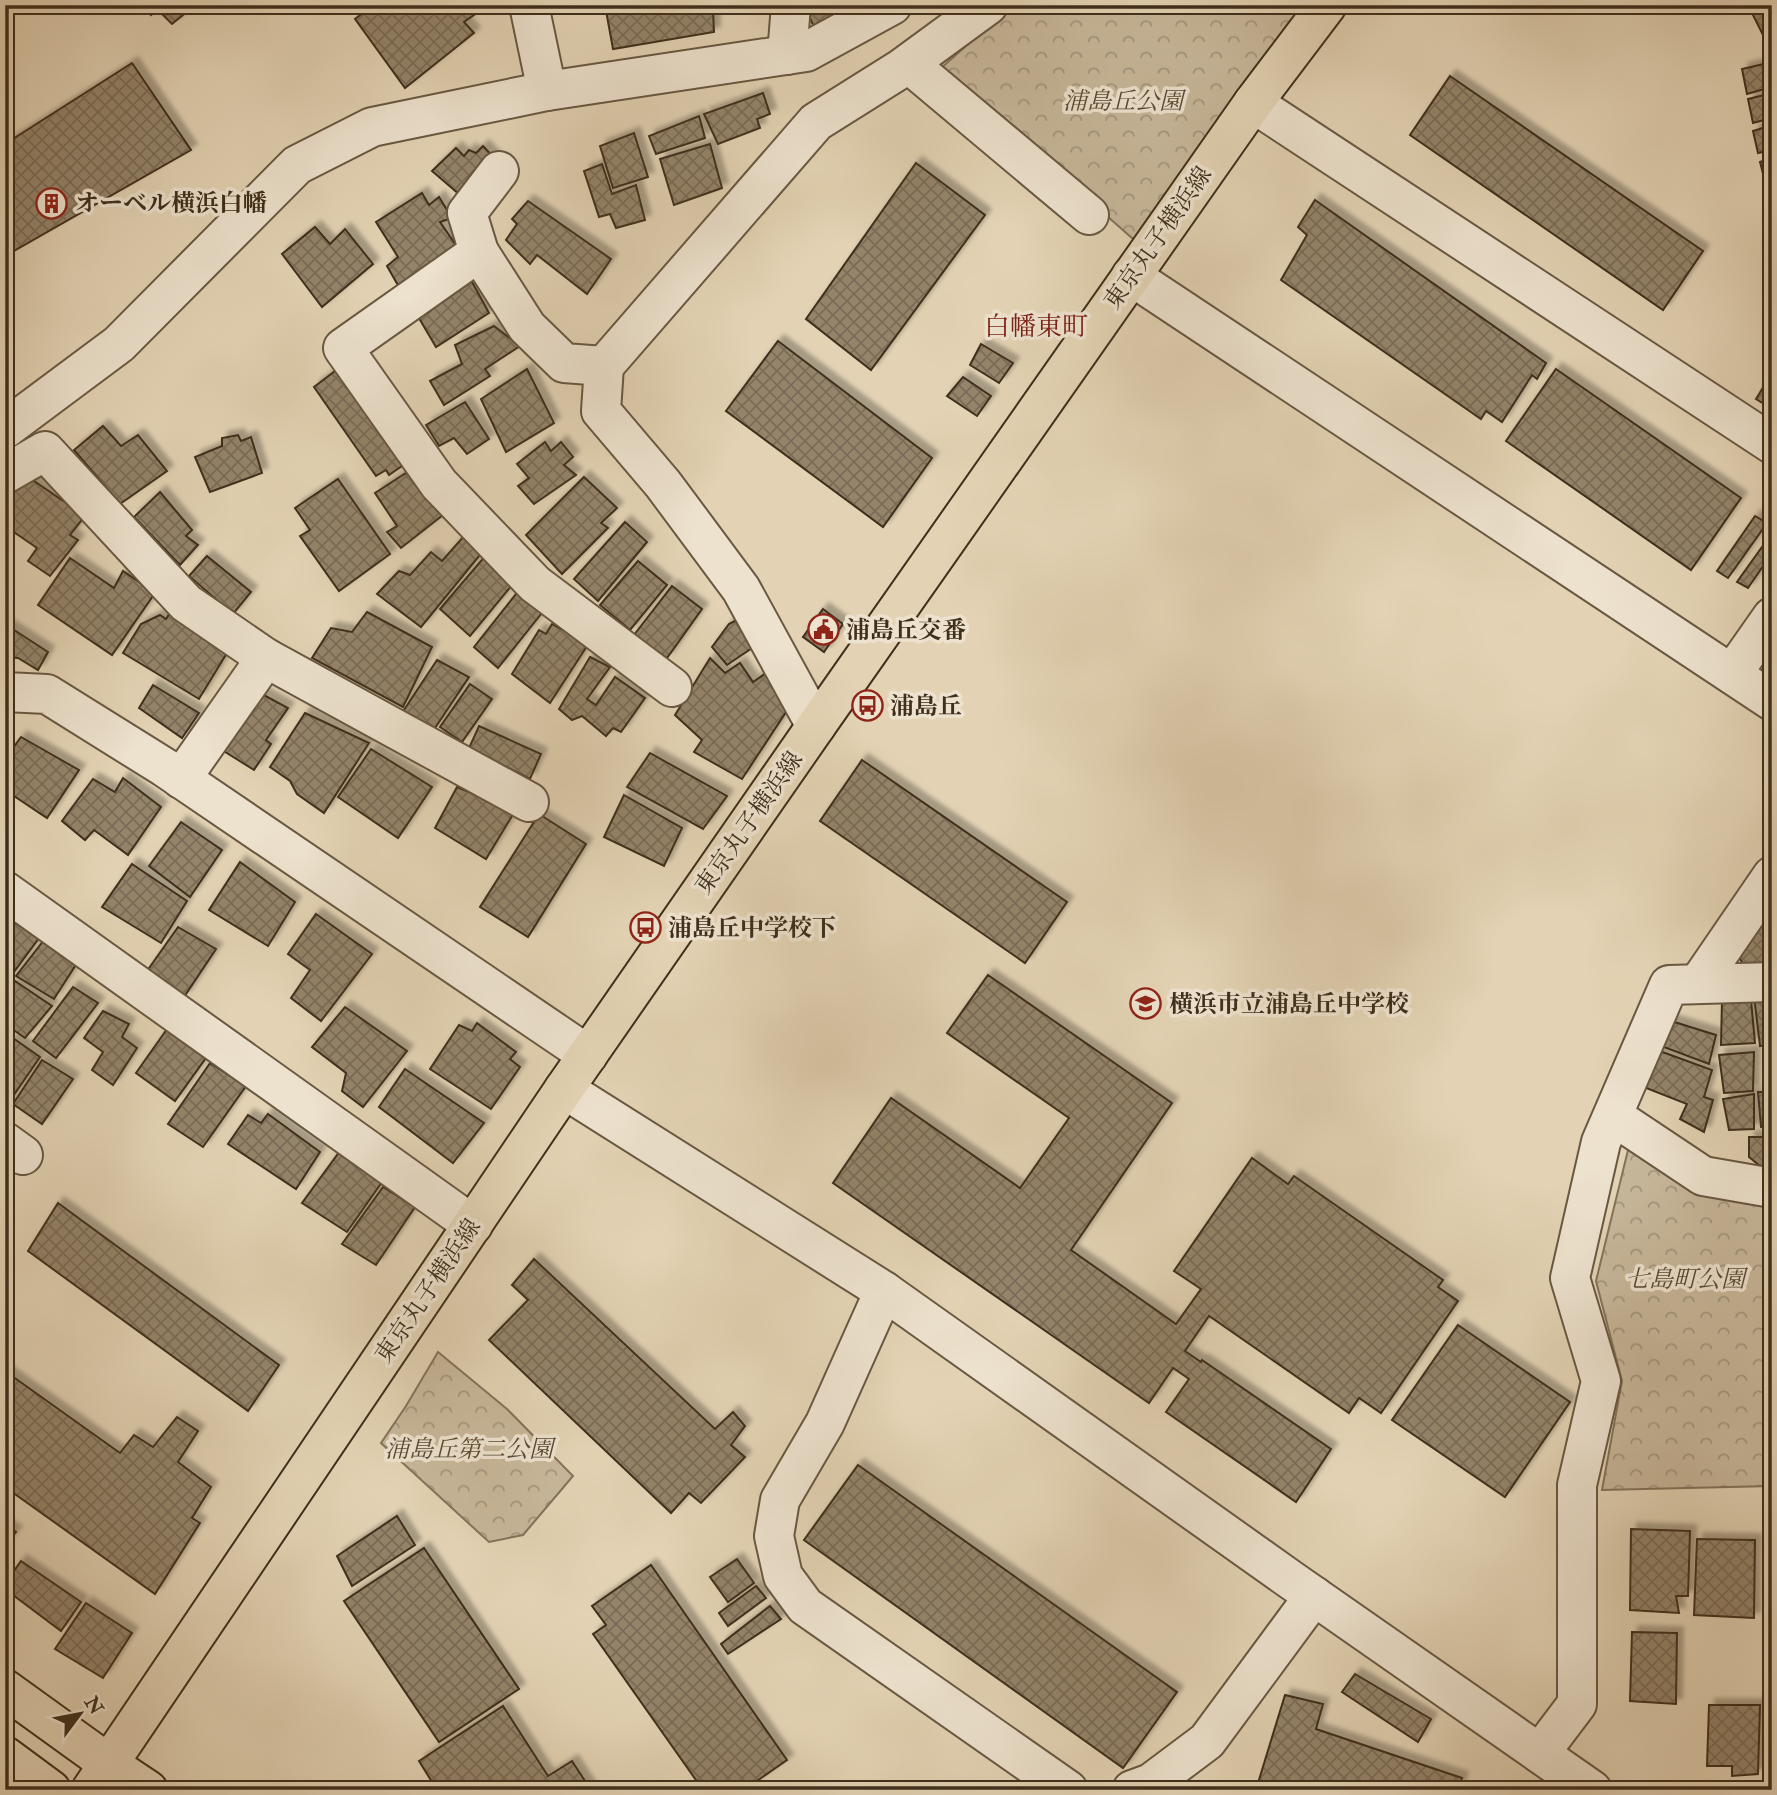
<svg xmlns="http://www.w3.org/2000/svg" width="1777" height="1795" font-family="'IM FELL Double Pica','Noto Serif JP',serif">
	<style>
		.park { fill: url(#park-crowns); stroke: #83735b; stroke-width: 2 }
		.building { fill: url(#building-cross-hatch); stroke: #3f2f1c; stroke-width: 2; filter: url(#shadow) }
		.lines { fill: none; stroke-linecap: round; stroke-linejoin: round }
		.minor-casing { stroke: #685842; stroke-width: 42 }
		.major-casing { stroke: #3f2f1c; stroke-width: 42 }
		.highway-casing { stroke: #3f2f1c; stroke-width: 42 }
		.minor { stroke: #ede2ce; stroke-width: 38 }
		.major { stroke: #e3d3b4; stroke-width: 38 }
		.highway { stroke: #e3d3b4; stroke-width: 38 }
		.labels { text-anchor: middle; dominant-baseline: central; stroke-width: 7; stroke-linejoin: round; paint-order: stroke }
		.park-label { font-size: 24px; font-style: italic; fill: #5a4a35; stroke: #ede2ce }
		.poi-label { font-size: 24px; font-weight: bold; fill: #3f2f1c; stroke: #ede2ce; text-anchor: start }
		.street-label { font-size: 24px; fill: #3f2f1c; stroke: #ede2ce }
		.neighbourhood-label { font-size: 26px; fill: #7a1f14; stroke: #ede2ce }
	</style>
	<defs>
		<pattern id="park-crowns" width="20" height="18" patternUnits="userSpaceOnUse" patternTransform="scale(1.75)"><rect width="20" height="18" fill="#c7b79a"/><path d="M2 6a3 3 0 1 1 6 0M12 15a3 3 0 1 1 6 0" fill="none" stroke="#a3957d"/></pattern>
		<pattern id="building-cross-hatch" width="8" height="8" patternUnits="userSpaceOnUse" patternTransform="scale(1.75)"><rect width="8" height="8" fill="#94846b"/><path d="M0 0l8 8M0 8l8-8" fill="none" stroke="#7a6c57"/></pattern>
		<filter id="shadow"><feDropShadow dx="6" dy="-6" stdDeviation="2" flood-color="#0004"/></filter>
	</defs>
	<rect width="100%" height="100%" fill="#e3d3b4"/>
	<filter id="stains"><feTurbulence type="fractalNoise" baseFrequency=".00286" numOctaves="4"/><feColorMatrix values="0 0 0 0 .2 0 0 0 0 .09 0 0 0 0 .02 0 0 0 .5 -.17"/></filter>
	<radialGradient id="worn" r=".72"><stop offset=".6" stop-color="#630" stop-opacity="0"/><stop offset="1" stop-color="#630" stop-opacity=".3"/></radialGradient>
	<g class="park">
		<path d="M1012,5h299l-170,241 -201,-177z"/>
		<path d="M1629,1146l143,57v283l-170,4 20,-109 -26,-100z"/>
		<path d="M438,1352l69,57 66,67 -50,59 -34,7 -108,-99 25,-37z"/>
	</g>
	<g class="building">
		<path d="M144,5h47l2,2 -21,17 -14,-14 -7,5z"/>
		<path d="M373,5h103l5,5 -17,12 10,11 -69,55 -50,-69z"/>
		<path d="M605,5h117l-9,4 1,23 -101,17z"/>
		<path d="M804,5h43l3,6 -36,16z"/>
		<path d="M1748,5h24v48z"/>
		<path d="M1772,62v25l-25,7 -5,-25z"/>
		<path d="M132,63l59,87 -186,106v-112z"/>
		<path d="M1450,76l253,175 -40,59 -253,-175z"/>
		<path d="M763,93l7,21 -13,5 3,9 -42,16 -14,-30z"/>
		<path d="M1772,93v25l-19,5 -5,-24z"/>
		<path d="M699,116l6,22 -49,16 -7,-18z"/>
		<path d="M1772,125v25l-14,3 -5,-22z"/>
		<path d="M634,133l14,44 -35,11 -13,-42z"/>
		<path d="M710,144l12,44 -48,17 -14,-46z"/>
		<path d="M483,146l14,15 -36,35 -29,-25 24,-23 8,8 5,-6 7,3z"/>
		<path d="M1772,158v51l-12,-47z"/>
		<path d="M916,163l69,52 -114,155 -65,-51z"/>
		<path d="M602,164l10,30 24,-9 9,35 -29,8 -6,-14 -11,3 -15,-46z"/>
		<path d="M422,193l7,12 10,-8 13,21 -12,4 18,26 -59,39 -12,-21 11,-9 -22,-35z"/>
		<path d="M1315,200l231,163 -9,16 -5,-4 -30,47 -16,-11 -5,8 -200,-139 26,-45 -9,-8z"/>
		<path d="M528,201l83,58 -24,35 -50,-39 -7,9 -24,-24 11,-16 -5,-5z"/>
		<path d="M315,227l15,17 15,-15 28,35 -51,43 -40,-53z"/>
		<path d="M471,280l18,33 -53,34 -20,-34z"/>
		<path d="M494,326l26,20 -35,23 5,7 -46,29 -14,-24 32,-17 -7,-19z"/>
		<path d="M778,341l154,117 -49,69 -157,-116z"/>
		<path d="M981,344l32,19 -14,20 -29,-18z"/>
		<path d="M343,365l66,96 -20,14 -3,-5 -10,6 -62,-89z"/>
		<path d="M527,369l27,54 -48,29 -25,-53z"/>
		<path d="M1556,369l185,129 -50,72 -185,-129z"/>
		<path d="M1772,373v36l-16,-10z"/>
		<path d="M963,377l28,19 -14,20 -30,-20z"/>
		<path d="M465,402l24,37 -22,15 -13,-16 -15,8 -13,-21z"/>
		<path d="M103,426l18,20 17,-11 29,36 -47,33 -46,-54z"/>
		<path d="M238,435l3,6 10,-4 11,36 -52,19 -15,-35 27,-11v-8z"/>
		<path d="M545,442l6,9 10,-9 12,15 -9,8 12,10 -42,29 -16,-18 11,-8 -12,-14z"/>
		<path d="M415,467l33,44 -47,37 -14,-16 10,-6 -22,-33z"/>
		<path d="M24,474l61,42 -15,19 8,5 -28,36 -22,-15 9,-13 -32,-22v-26z"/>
		<path d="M584,477l33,31 -16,15 7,5 -46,46 -36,-39z"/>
		<path d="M338,479l52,75 -51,37 -39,-55 10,-6 -15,-22z"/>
		<path d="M160,492l32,38 -6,6 12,9 -18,20 -46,-48z"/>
		<path d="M1755,516l12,7 -39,55 -11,-7z"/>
		<path d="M625,522l22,20 -49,59 -24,-22z"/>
		<path d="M1772,533v20l-24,35 -11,-6z"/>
		<path d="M464,536l20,14 -63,77 -44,-33 22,-23 11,4 21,-23 11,9z"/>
		<path d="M486,555l31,24 -47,57 -30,-27z"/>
		<path d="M207,556l44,36 -18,22 -44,-38z"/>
		<path d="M70,558l44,30 9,-17 32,22 -43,62 -74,-50z"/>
		<path d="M638,561l29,24 -37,45 -30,-25z"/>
		<path d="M672,586l30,23 -35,49 -33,-23z"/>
		<path d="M520,589l25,20 -47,59 -24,-21z"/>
		<path d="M174,606l56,42 -31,51 -76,-46 18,-29 19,-9 6,4z"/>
		<path d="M823,609l20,15 -19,28 -21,-15z"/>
		<path d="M367,612l65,35 -29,60 -91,-49 19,-30 21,4z"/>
		<path d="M744,616l17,26 -34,23 -15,-18 17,-23z"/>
		<path d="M5,624l43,28 -10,18 -20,-12 -13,-1z"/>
		<path d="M552,624l9,5 4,-5 24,19 -39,60 -38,-29 27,-44 7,4z"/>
		<path d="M590,657l20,10 -23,32 9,6 19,-28 30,21 -24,34 -8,-4 -7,8 -24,-20 -10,4 -13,-11z"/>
		<path d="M710,658l15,15 15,-10 13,19 16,-11 21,35 -48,73 -48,-27 8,-12 -27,-25z"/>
		<path d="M437,660l32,17 -36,54 -31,-18z"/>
		<path d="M470,684l22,15 -30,43 -22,-15z"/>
		<path d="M153,685l46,28 -17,25 -43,-30z"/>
		<path d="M260,693l28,15 -22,32 5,4 -17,26 -32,-20z"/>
		<path d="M305,713l64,30 -45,70 -27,-19 -7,-13 -20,-14z"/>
		<path d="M479,726l62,28 -11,25 -61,-31z"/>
		<path d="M21,737l58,33 -32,48 -42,-28v-31z"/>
		<path d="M371,749l61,38 -34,51 -60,-41z"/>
		<path d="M650,753l77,43 -24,33 -76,-42z"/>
		<path d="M862,760l205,142 -42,61 -205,-142z"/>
		<path d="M123,778l38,29 -33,48 -34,-25 -9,10 -23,-19 31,-42 22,13z"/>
		<path d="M457,787l58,24 -29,48 -51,-31z"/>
		<path d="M624,795l58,33 -18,38 -60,-29z"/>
		<path d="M539,814l47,30 -58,93 -48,-30z"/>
		<path d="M181,822l41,28 -32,47 -41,-31z"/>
		<path d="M240,862l55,40 -27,44 -59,-36z"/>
		<path d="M132,864l55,37 -26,42 -59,-36z"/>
		<path d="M316,914l56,40 -51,67 -30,-23 19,-28 -22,-16z"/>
		<path d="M9,919l30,19 -34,46v-61z"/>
		<path d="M1772,923v45l-25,2 -9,-14 13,-31z"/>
		<path d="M178,927l38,22 -32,48 -37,-26z"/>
		<path d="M44,940l33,23 -23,36 -38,-23z"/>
		<path d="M988,975l184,128 -101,147 105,74 25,-35 -27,-18 78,-113 36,26 6,-8 149,104 -5,7 20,14 -77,112 -22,-15 -10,15 -140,-97 -24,35 16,11 1,-2 129,89 -35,53 -130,-90 23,-33 -16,-11 -24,35 -316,-220 58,-85 129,90 49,-70 -122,-85z"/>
		<path d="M15,981l37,25 -27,32 -20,-14v-32z"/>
		<path d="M73,987l25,16 -42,55 -23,-17z"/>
		<path d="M1772,995v49l-12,2 -6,-50z"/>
		<path d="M1722,999l29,1 4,43 -34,2z"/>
		<path d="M345,1007l62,44 -44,56 -21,-16 4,-18 -34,-26z"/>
		<path d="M103,1011l26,13 -7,13 15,11 -24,37 -21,-15 11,-18 -19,-14z"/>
		<path d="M1668,1020l48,15 -7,29 -48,-18z"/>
		<path d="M477,1023l39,29 -6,7 10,8 -29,42 -61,-40 29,-44 13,6z"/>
		<path d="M167,1029l41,26 -33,46 -39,-28z"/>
		<path d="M13,1038l27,19 -33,48 -2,-1v-56z"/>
		<path d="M1657,1050l55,20 -8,27 9,3 -9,32 -24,-13 7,-15 -41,-16z"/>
		<path d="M1754,1052l-1,39 -29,2 -5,-38z"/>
		<path d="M42,1060l31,19 -31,45 -29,-20z"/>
		<path d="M210,1063l36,23 -43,61 -35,-23z"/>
		<path d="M405,1069l79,54 -31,40 -74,-56z"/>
		<path d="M1758,1092h14v34l-11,1z"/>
		<path d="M1754,1094v35l-25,1 -6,-31z"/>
		<path d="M268,1114l52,38 -24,37 -68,-45 20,-29 13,8z"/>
		<path d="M1749,1137h23v33h-7l-16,-13z"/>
		<path d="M340,1151l42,31 -35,50 -45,-29z"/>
		<path d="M383,1187l32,20 -39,58 -34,-21z"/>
		<path d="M58,1203l221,162 -31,46 -220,-160z"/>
		<path d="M534,1259l181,170 18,-17 12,14 -14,19 14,12 -44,46 -12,-10 -18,20 -182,-173 39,-40 -16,-15z"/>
		<path d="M1458,1325l112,77 -65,95 -113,-77z"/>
		<path d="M5,1371l115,82 14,-18 19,12 24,-30 21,14 -20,31 33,25 -19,31 8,5 -45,71 -150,-107z"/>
		<path d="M858,1465l319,227 -54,76 -319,-228z"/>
		<path d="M397,1516l18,29 -63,41 -15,-30z"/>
		<path d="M5,1525l11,7 -11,13z"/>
		<path d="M1631,1529l59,2 -2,65h-12l3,17 -49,-3z"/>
		<path d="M1697,1539l58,1 -1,78 -60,-3z"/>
		<path d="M424,1548l95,141 -80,53 -95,-141z"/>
		<path d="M737,1559l17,24 -26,19 -18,-25z"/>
		<path d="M21,1561l60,41 -20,29 -56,-42v-5z"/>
		<path d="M651,1565l136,195 -43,30h-41l-110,-156 13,-9 -14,-19z"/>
		<path d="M756,1586l10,12 -38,28 -9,-13z"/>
		<path d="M86,1603l46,30 -29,45 -48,-29z"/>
		<path d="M770,1606l11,13 -53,35 -7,-10z"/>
		<path d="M1632,1632l45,1 -1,71 -46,-3z"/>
		<path d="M1355,1674l76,45 -13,23 -76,-50z"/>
		<path d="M1285,1695l38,9 -7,25 146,49 -4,12h-183l1,-2 -18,-5z"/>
		<path d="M1709,1705h51l-2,69 -26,2v-10h-25z"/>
		<path d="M503,1706l45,70 24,-15 19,29h-154l-18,-29z"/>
	</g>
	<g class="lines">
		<defs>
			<g id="minor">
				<path d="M529,5l18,86"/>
				<path d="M787,55l4,-50"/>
				<path d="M909,64l180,151"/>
				<path d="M1253,103l519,341"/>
				<path d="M499,171l-32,42 12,39 -136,96 96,136 96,100 137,103"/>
				<path d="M479,252l48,75 37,36 40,3"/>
				<path d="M1131,276l641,425"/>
				<path d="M5,429l114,-85 178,-179 75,-38 175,-36 259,-39 86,-47"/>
				<path d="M5,474l40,-23 141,152 80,55 263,144"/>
				<path d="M1732,674l40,-57"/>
				<path d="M5,692l42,2 117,73 424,288"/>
				<path d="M816,726l-75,-137 -78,-105 -62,-73 3,-45 212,-244 86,-54 86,-63"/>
				<path d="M181,779l85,-121"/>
				<path d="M5,891l468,334"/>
				<path d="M1698,984l74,-108"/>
				<path d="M564,1089l320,202 407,289 301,210"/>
				<path d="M1613,1116l90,60 69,12"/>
				<path d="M5,1142l18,13"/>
				<path d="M884,1291l-59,132 -45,77 -6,36 9,40 22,30 263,184"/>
				<path d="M1540,1753l37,-49v-219l24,-104 -31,-103 31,-136 68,-157 103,-3"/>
				<path d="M1132,1790l19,-7 56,-42 107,-145"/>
			</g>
			<path id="major" d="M91,1790l473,-701 252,-363 437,-623 74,-98"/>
			<g id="highway">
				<path d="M5,1689l104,75 39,26"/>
				<path d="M5,1756l46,34"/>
			</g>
		</defs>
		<use href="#minor" class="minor-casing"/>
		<use href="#major" class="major-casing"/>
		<use href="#highway" class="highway-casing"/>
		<use href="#minor" class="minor"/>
		<use href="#major" class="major"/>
		<use href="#highway" class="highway"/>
	</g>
	<defs>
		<symbol id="building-ring" viewBox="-11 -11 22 22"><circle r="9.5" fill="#ede2ce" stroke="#8f2418" stroke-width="1.5"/><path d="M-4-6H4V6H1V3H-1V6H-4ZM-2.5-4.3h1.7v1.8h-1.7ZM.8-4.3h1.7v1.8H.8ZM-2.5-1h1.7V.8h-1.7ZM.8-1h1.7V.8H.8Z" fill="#8f2418"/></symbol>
		<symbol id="civic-ring" viewBox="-11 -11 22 22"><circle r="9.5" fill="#ede2ce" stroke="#8f2418" stroke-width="1.5"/><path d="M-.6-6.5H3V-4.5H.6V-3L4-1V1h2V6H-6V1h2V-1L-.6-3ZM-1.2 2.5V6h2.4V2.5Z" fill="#8f2418"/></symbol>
		<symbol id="bus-ring" viewBox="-11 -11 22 22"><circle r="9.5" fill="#ede2ce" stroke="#8f2418" stroke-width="1.5"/><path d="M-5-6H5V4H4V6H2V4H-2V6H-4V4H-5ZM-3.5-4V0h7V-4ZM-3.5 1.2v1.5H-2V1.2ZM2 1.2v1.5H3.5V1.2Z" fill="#8f2418"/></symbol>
		<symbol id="school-ring" viewBox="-11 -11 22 22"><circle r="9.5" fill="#ede2ce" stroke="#8f2418" stroke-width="1.5"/><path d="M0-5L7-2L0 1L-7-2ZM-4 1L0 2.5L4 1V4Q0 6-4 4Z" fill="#8f2418"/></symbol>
	</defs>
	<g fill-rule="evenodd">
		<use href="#building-ring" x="34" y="186" width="35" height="35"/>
		<use href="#civic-ring" x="806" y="612" width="35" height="35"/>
		<use href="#bus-ring" x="850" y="688" width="35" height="35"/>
		<use href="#bus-ring" x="628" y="910" width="35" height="35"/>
		<use href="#school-ring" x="1128" y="986" width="35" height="35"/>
	</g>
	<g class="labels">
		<g class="park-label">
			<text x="1123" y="101">浦島丘公園</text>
			<text x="1685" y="1279">七島町公園</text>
			<text x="469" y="1449">浦島丘第二公園</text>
		</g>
		<g class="poi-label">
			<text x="75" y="203">オーベル横浜白幡</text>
			<text x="846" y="630">浦島丘交番</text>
			<text x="890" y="706">浦島丘</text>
			<text x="668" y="928">浦島丘中学校下</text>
			<text x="1169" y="1004">横浜市立浦島丘中学校</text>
		</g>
		<g class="street-label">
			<text transform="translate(1158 238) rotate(-55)">東京丸子横浜線</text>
			<text transform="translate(749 823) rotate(-55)">東京丸子横浜線</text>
			<text transform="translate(428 1291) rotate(-56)">東京丸子横浜線</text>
		</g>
		<g class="neighbourhood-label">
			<text x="1036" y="327">白幡東町</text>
		</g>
	</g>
	<rect width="1777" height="1795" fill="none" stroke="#e3d3b4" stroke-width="28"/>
	<rect x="7" y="7" width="1763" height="1781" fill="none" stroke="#3f2f1c" stroke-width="3.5"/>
	<rect x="14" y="14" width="1749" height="1767" fill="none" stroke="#3f2f1c" stroke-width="2"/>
	<g transform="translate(80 1714) rotate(58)" stroke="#ede2ce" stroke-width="5" paint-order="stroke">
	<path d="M0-5L12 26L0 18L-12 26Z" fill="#3f2f1c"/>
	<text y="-10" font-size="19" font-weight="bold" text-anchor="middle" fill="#3f2f1c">N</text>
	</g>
	<rect width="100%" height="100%" filter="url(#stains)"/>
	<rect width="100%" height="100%" fill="url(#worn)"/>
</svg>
